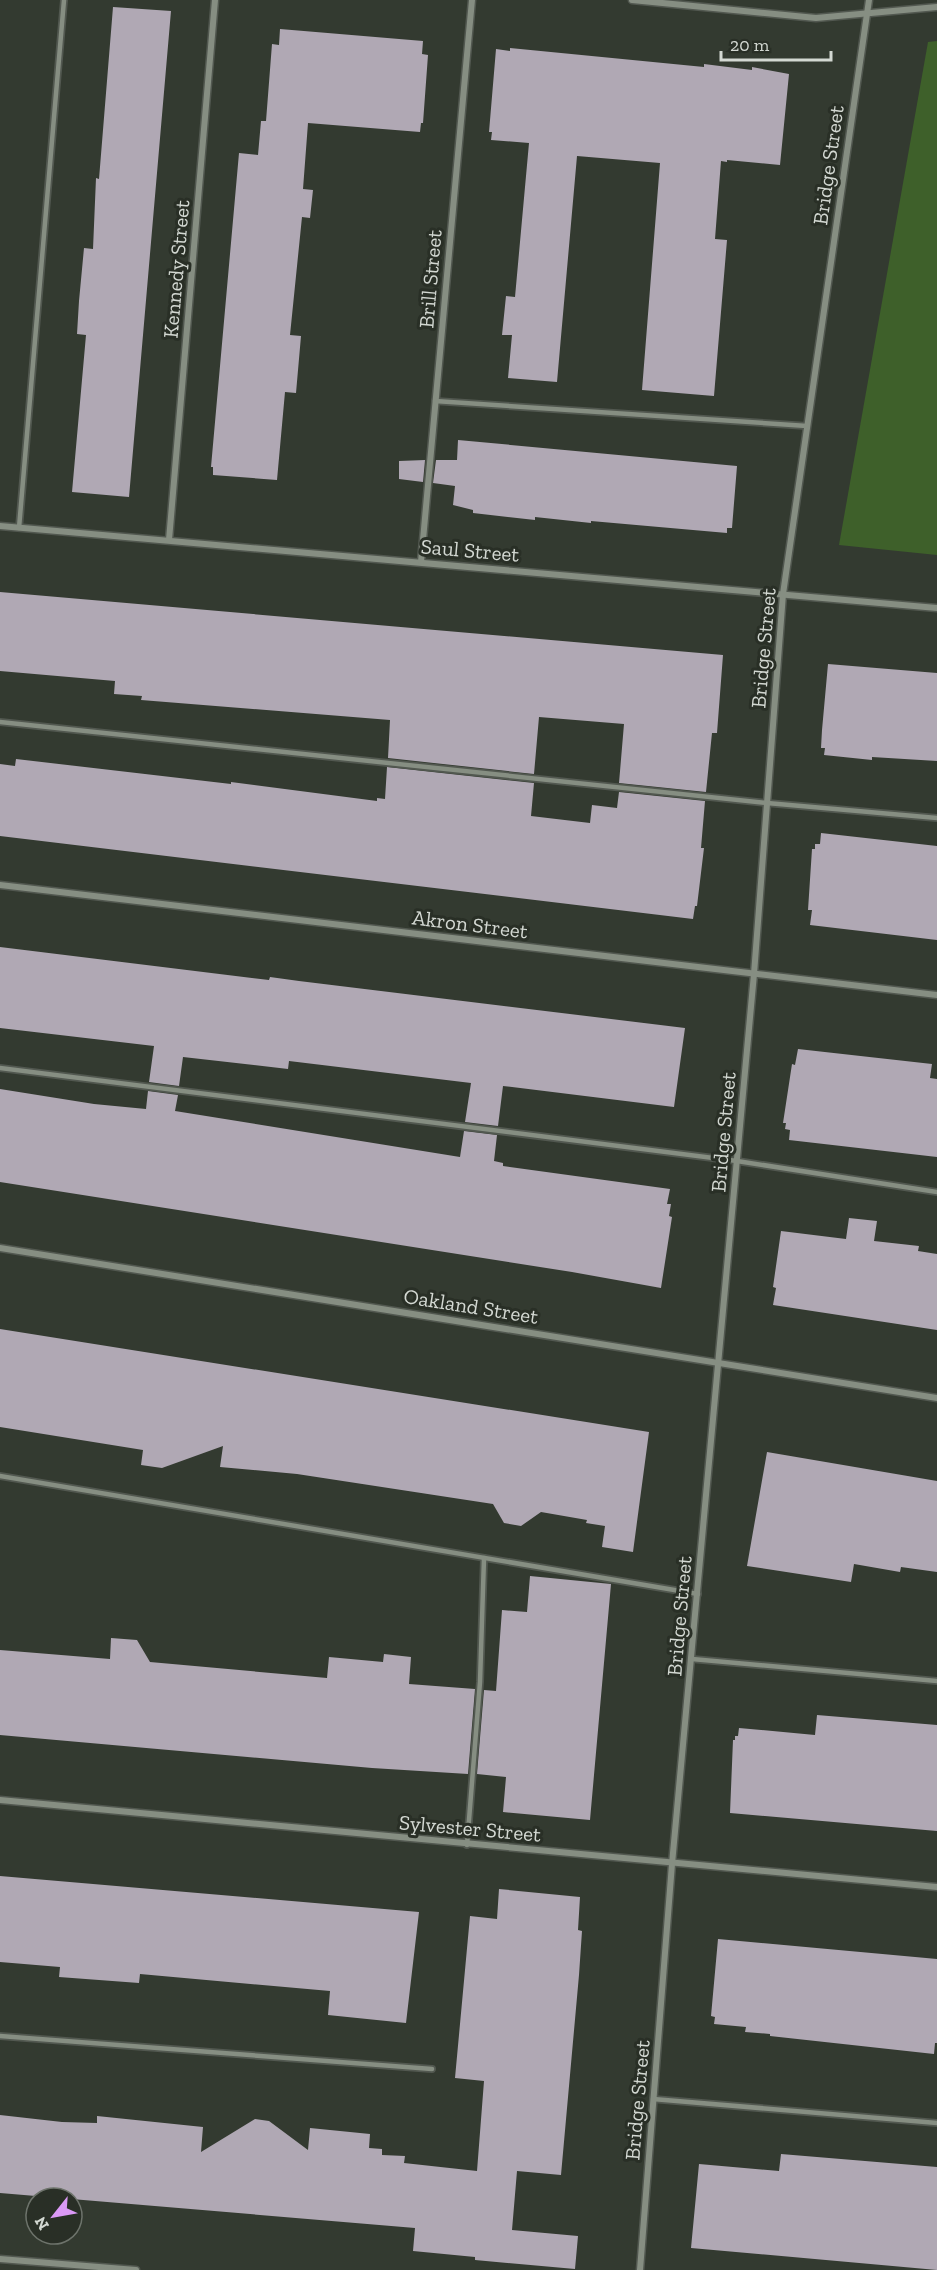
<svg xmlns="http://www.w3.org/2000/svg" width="937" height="2270" font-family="'Zilla Slab',serif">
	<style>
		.green { fill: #3e602a }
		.building { fill: #b0a8b4 }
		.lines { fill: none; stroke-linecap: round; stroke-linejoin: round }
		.service-casing { stroke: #525850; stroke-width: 8 }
		.minor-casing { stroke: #525850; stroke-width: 9 }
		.service { stroke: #868e82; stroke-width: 4.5 }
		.minor { stroke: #868e82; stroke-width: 6 }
		.labels { text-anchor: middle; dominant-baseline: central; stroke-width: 6; stroke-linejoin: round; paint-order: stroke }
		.street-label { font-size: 21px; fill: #d3d8d2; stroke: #292f26 }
	</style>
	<rect width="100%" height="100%" fill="#333a30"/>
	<path class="green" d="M937,41v514l-98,-10 89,-503z"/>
	<g class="building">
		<path d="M113,7l58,4 -42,486 -57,-5 14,-157 -9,-1 2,-33 5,-53 9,1 3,-71 3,1z"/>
		<path d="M280,29l143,12 -1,13 6,1 -5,68h-2l-1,9 -112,-9 -5,66 10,1 -3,28 -8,-1 -12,118 11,1 -5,57 -11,-1 -8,88 -64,-5v-8h-2l28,-314 19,2 3,-34h5l6,-77 7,1z"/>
		<path d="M510,48l194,19v-3l48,6v-3l37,7 -9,91 -53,-5v2l-6,-1 -6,78 12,1 -13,156 -72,-6 18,-227 -83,-7 -20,226 -49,-4 4,-43h-10l4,-39 9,1 14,-154 -38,-3 1,-8h-3l7,-83 14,2z"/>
		<path d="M458,440l279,26 -5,62h-5v5l-136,-12v2l-56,-6v3l-62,-7v-3l-20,-5 2,-19 -22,-3 3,-23h21z"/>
		<path d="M425,460l-2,22 -24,-3v-18z"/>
		<path d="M0,592l723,63 -6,78h-5l-6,59 -87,-9 5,-59 -85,-7 -5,57 -146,-16 2,-38 -249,-20 1,-4 -28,-2 1,-13 -115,-10z"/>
		<path d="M828,664l109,9v88l-65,-4v3l-48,-5 1,-7h-4l1,-18z"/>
		<path d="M16,759l215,25v-2l146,19v-3l8,1 2,-32 147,16 -3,33 59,7 2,-18 25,3 2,-16 86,9 -4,47h3l-7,58h-2l-2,13 -693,-83v-72l15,2z"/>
		<path d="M821,833l116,13v94l-127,-15 2,-15h-4l4,-61h3v-5h5z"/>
		<path d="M0,947l269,33 1,-3 29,4 386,47 -11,79 -171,-21 -5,40 -33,-4 6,-39 -182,-22 -1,8 -105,-12 -4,29 -30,-4 5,-36 -154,-18z"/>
		<path d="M798,1049l134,15 -2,14 7,1v78l-148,-17 1,-10 -5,-1 1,-6h-3l9,-59 3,1z"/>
		<path d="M0,1089l94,15 52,5 2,-18 30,4 -3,16 285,46 4,-26 33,4 -3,26 9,2v3l167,23 -3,15h4l-2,12 3,1 -11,71 -89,-16 -572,-90z"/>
		<path d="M849,1218l28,3 -3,20 45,5 -1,5 19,3v76l-164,-25 3,-17 -3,-1 8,-56 65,8z"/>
		<path d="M0,1329l649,103 -16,120 -31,-5 3,-21 -19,-3 1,-3 -46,-8 -20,14 -17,-3 -11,-19 -196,-30 -77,-7 3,-21 -61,22 -21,-3 2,-15 -143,-23z"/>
		<path d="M767,1452l170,29v91l-36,-5 -1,5 -46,-8 -3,18 -104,-16z"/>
		<path d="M530,1576l81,8 -21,236 -87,-8 3,-35 -29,-3 7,-84 12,1 6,-81 25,2z"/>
		<path d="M111,1638l26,2 13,22 177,16 2,-21 54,5 1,-8 27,3 -2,27 66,5 -7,85 -96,-6 -372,-33v-85l110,9z"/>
		<path d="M817,1715l120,10v106l-207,-18 3,-73h2v-4h3l1,-8 76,7z"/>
		<path d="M0,1876l419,36 -13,111 -78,-8 2,-24 -190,-17 -1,9 -80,-6 1,-10 -60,-5z"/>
		<path d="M499,1889l81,8 -2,33 4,1 -3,44 -18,200 -44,-4 -5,59 66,6 -3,33 -100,-9v-3l-62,-6 2,-23 -415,-35v-78l62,7 35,1v-7l106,11 -2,25 54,-33 14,2 39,29 2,-22 60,6 -1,14 13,1v6l23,1 -1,7 73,8 7,-90 -29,-3 15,-162 27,3z"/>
		<path d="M718,1939l219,20v84h-2l-1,11 -164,-18v-2l-25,-2 1,-5 -32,-3 1,-7 -4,-1z"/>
		<path d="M781,2154l156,13v103l-246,-22 8,-84 80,7z"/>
	</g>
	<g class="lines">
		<defs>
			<g id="service">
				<path d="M435,401l372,25"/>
				<path d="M19,528l45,-528"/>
				<path d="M0,722l767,81 170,15"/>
				<path d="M0,1068l737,93 200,31"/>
				<path d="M0,1476l698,118"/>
				<path d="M692,1659l245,22"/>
				<path d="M467,1845l13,-163 4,-124"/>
				<path d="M0,2036l432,33"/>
				<path d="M653,2099l284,24"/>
			</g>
			<g id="minor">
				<path d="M632,0l184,18 121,-11"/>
				<path d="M0,526l937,82"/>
				<path d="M169,540l46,-540"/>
				<path d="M421,562l51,-562"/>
				<path d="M0,885l937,110"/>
				<path d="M0,1248l937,150"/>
				<path d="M0,1800l937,87"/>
				<path d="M0,2259l136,11"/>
				<path d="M640,2270l32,-406 82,-890 29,-380 86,-594"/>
			</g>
		</defs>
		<use href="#service" class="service-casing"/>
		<use href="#minor" class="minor-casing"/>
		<use href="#service" class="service"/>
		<use href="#minor" class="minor"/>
	</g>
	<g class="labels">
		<g class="street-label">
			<text transform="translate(828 165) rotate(-82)">Bridge Street</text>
			<text transform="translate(176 269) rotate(-85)">Kennedy Street</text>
			<text transform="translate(430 279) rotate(-85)">Brill Street</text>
			<text transform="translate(470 550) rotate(5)">Saul Street</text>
			<text transform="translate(763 648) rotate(-85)">Bridge Street</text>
			<text transform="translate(470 924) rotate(7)">Akron Street</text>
			<text transform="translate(723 1132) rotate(-85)">Bridge Street</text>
			<text transform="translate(471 1306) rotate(9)">Oakland Street</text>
			<text transform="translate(679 1616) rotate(-85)">Bridge Street</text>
			<text transform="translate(470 1828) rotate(5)">Sylvester Street</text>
			<text transform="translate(637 2100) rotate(-85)">Bridge Street</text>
		</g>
	</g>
	<g transform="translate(54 2216) rotate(239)"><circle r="28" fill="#292f26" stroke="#6d736b" stroke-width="1.5"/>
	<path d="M0-4.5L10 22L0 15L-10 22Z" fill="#db99f6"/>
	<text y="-9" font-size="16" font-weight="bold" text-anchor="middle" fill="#d3d8d2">N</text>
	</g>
	<path d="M721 51v9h110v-9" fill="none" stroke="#d3d8d2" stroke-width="3"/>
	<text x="730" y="51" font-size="18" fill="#d3d8d2" stroke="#292f26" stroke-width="4.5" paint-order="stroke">20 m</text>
</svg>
